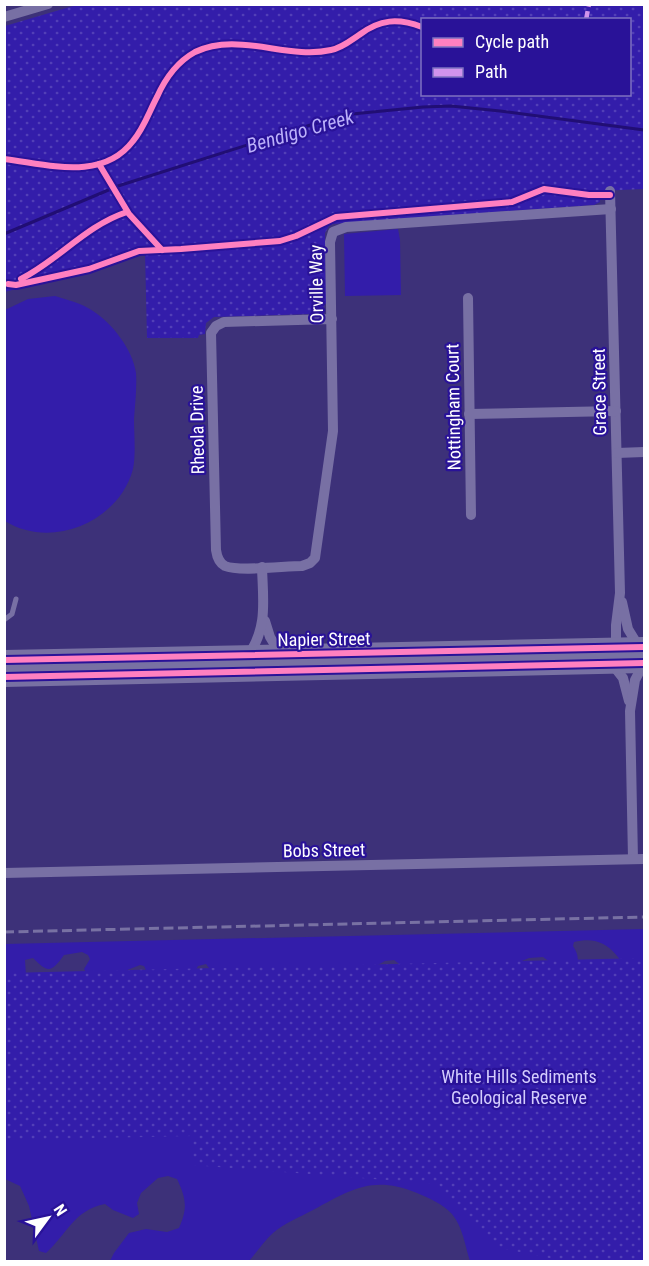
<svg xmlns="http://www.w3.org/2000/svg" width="649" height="1266" font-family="'Roboto Condensed',sans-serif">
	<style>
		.green { fill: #331daa }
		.park { fill: url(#park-dots); fill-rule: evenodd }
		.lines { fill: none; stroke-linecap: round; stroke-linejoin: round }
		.stream { stroke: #210e74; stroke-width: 3 }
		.lane { stroke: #7870a4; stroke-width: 5 }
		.street { stroke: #7870a4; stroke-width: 10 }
		.highway { stroke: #7871a3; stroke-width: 20 }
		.rail { stroke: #7871a3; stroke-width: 3; stroke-dasharray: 10 4.5; stroke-linecap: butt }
		.quiet { stroke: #d193ec; stroke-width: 4.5; stroke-dasharray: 9 4.5; stroke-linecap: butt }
		.cycleway-casing { stroke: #291298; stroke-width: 10 }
		.cycleway { stroke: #ff80c0; stroke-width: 6 }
		.labels { text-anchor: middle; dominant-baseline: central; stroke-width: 4.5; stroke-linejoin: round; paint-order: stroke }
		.street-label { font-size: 18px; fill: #fff; stroke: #291298 }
		.park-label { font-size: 18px; fill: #d3ccfd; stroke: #291298 }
		.water-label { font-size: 20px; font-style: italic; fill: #bbb0fa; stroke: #291298 }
	</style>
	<defs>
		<pattern id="park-dots" width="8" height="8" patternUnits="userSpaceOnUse" patternTransform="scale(1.5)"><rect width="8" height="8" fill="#331daa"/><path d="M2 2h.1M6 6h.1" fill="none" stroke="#523fb7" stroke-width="1.8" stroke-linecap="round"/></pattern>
	</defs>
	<rect width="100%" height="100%" fill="#3d3179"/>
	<g class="green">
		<path d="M398,229l2,11 1,55 -56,1 -1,-62z"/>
		<path d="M55,296c13,4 26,7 38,15 19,12 40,39 43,62 1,15 -1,31 -2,46 0,15 2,35 -1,50 -14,53 -82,81 -128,52v-211l23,-11z"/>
		<path d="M644,929v55l-8,-1c-17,-24 -27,-50 -62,-41l-1,4c8,12 5,20 -2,31l-28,-20 -14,1 -17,7 -109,2 -9,-7 -9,1 -11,6 13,195 257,99h-174c-5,-15 -7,-34 -18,-47 -9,-10 -23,-16 -35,-21 -44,-18 -65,-4 -104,17 -13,7 -29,13 -40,23 -9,8 -16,19 -24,28h-139l4,-8 15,-20 17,-4 21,3 12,-4c9,-20 7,-30 -2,-49l-9,-3 -10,2 -17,15 -4,10 2,11 -6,4 -20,-8 -8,-6c-31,6 -37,29 -59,49l-7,-2 -10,-45 -4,-9 -5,-11 -15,-7v-80l207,-127 -6,-8 -8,2 -3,5 -47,3 -4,-8 -4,-1 -23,9h-30l-3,-5 6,-10 -2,-4 -6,-3 -18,3c-13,18 -16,18 -31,3l-8,2 1,16 -21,69v-101z"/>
	</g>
	<g class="park">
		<path d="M80,4l564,1v184l-45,2 1,11 -6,3 -261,19 -4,2 -4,7 1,70 -5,8 -8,3 -99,3 -8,6 -1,11 -6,1 -1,3h-51l-2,-85 -140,39v-266zM422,20h208v74h-208z"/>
		<path d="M644,958v303h-80l-70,-14 -56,-63 -246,-19v-29l-187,4v-167z"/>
	</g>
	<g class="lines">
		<path class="stream" d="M4,234l114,-48 224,-71 81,-8 28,-1 49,5 144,19"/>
		<path class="lane" d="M4,620l8,-6 4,-15"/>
		<g class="street">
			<path d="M4,17l44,-13"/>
			<path d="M610,191l10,402 -4,32v23"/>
			<path d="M468,298l3,217"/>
			<path d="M332,319l-108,3 -8,4 -5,7 5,217c1,7 3,13 9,16 14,6 60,0 77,0l8,-3 5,-5 18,-127 -3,-189 3,-10 13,-5 265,-18"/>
			<path d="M469,414l147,-3"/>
			<path d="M617,453l27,-1"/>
			<path d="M622,602l6,27 11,18"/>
			<path d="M265,621l5,16 11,18"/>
			<path d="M248,656c20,-29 15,-55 14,-89"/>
			<path d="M612,664l11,14 6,23"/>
			<path d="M633,859l-3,-148 5,-31 9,-17"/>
			<path d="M4,873l640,-14"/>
		</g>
		<g class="highway">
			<path d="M4,660l640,-13"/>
			<path d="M4,677l640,-14"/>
		</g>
		<path class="rail" d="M4,932l640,-15"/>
		<path class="quiet" d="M586,20l3,-16"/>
		<defs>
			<g id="cycleway">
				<path d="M4,159c43,5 98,23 129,-18 11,-13 16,-29 24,-44 8,-18 20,-35 38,-45 42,-21 92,8 136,-2 11,-2 19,-9 28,-15 21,-16 39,-17 63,-8"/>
				<path d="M99,164l30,50 33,36"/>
				<path d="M21,279c39,-20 64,-53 106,-67"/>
				<path d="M8,284l8,1 73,-16 50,-18 42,-2 99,-8 16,-5 40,-19 176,-15 32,-13 45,6h21"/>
				<path d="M4,660l640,-13"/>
				<path d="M4,677l640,-14"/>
			</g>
		</defs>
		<use href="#cycleway" class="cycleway-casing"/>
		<use href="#cycleway" class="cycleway"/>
	</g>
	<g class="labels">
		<g class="street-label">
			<text transform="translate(316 284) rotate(-91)">Orville Way</text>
			<text transform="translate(599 392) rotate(-91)">Grace Street</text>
			<text transform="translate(453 407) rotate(-91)">Nottingham Court</text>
			<text transform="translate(197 430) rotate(-91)">Rheola Drive</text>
			<text transform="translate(324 639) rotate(-1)">Napier Street</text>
			<text transform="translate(324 850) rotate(-1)">Bobs Street</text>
		</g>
		<g class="park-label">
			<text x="519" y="1076">White Hills Sediments<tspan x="519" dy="21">Geological Reserve</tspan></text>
		</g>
		<g class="water-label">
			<text transform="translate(300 131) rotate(-16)">Bendigo Creek</text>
		</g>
	</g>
	<rect width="649" height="1266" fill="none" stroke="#ffffff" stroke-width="12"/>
	<rect x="421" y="18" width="210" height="78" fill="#291298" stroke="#7f71c1" stroke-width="1.5"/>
	<rect x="433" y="38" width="30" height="9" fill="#ff80c0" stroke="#7f71c1" stroke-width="1.5"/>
	<text x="475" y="48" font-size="18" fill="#ffffff">Cycle path</text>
	<rect x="433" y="68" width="30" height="9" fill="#d193ec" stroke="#7f71c1" stroke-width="1.5"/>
	<text x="475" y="78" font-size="18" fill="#ffffff">Path</text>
	<g transform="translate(48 1218) rotate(57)" stroke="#291298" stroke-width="4.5" paint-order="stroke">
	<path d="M0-4.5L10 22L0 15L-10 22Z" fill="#ffffff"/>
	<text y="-9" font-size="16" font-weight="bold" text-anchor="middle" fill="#ffffff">N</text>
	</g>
</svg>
